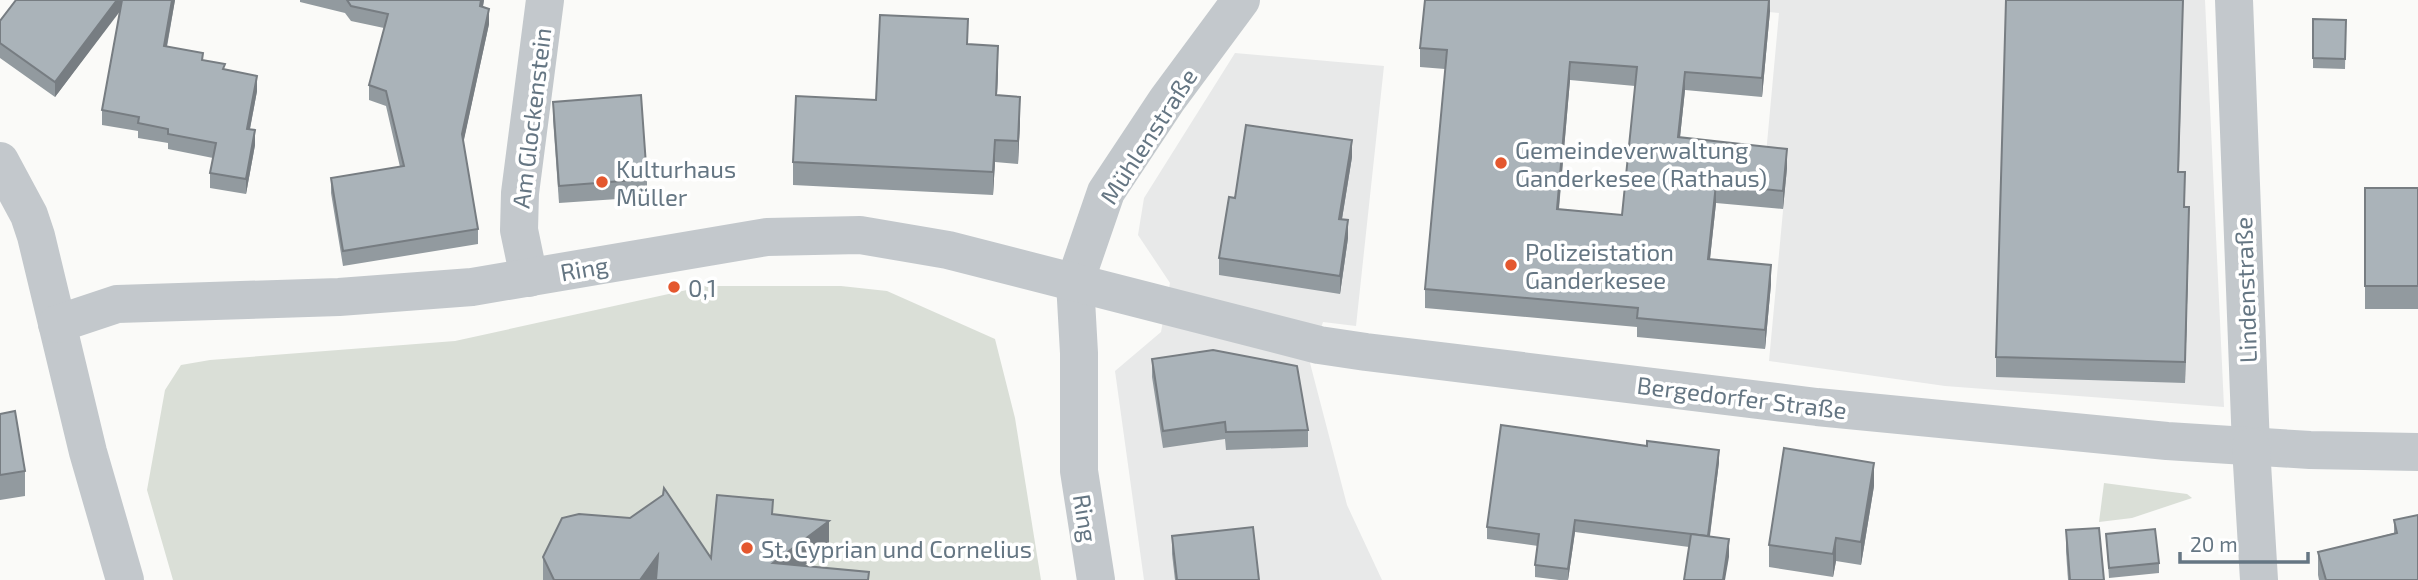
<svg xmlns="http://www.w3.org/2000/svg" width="2418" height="580" font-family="'Exo 2',sans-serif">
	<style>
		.built { fill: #e8e9e9 }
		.green { fill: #dadfd7 }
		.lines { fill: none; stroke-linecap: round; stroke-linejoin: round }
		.minor { stroke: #c3c8cc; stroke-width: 38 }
		.tertiary { stroke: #c3c8cc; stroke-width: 38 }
		.wall { fill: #929a9f; fill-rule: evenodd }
		.shaded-wall { fill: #777d82 }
		.building { fill: #aab3b9; stroke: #777d82; stroke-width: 2; fill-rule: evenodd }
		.poi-dot { fill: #e4572e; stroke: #fff; stroke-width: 2.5 }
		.labels { text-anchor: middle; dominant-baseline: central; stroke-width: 7; stroke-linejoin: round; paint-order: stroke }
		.street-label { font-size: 24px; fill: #657683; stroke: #fff }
		.poi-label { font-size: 24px; fill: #657683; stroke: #fff; text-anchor: start }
	</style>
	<rect width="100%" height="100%" fill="#fafaf8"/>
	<g class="built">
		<path d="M1647,0h558l19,407 -279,-21 -176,-25 18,-193 -22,-3 14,-152z"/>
		<path d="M1235,53l149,13 -28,260 -33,-4 -13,41 37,142 35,75h-238l-29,-209 46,-39 9,-49 -32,-48 6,-37z"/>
	</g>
	<g class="green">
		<path d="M705,286h136l46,5 108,48 20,79 26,162h-868l-26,-90 18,-100 16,-25 29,-5 245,-19z"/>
		<path d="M2104,483l83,11 5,4 -60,20 -33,4z"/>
	</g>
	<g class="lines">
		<g class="minor">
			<path d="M2234,0l17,447"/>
			<path d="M529,278l-10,-48 1,-37 25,-193"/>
			<path d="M1075,282l4,71v118l17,109"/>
		</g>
		<g class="tertiary">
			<path d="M0,161l29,54 7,21 52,216 37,128"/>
			<path d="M1075,282l31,-90 61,-92 74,-100"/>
			<path d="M57,324l60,-20 222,-7 133,-10 295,-50 93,-2 88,15 371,95 47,7 451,55 350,34 143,9 108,2"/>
			<path d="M2251,447l8,133"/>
		</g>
	</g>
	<g class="wall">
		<path d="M16,0h159l-8,47 58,23 32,21 -7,38 5,16 -9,49 -36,-6v-15l3,-15 -45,-9v-6l-30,-5v-7l-36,-6v-15l18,-100 -65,87 -55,-39v-37z"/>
		<path d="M300,0h184l-1,7 6,17 -26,119 15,86v15l-135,22 -12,-73v-15l69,-11 -14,-61 -17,-6v-15l15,-57 -33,-7 -6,-8 -45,-11z"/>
		<path d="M1770,0v11l-8,86 -77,-7 -5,47 107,31 -4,41 -67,-6 -6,56 61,25 -6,65 -128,-12v-10l-212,-19v-19l20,-220 -25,-2v-19zM1570,80l65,6 -13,129 -63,-6z"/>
		<path d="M2183,0l-4,172 10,55 -4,156 -189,-6v-20z"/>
		<path d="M2313,19l33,1 -1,49 -32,-1z"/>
		<path d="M968,44l30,25 -1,27 23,24 -2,44 -23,-2 -2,33 -200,-10v-23z"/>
		<path d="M553,102l94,77v18l-88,6 -6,-84z"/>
		<path d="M1352,157l-10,62 6,19 -8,56 -121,-19v-17l16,-60z"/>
		<rect x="2365" y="188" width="53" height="121"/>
		<path d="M1152,359l156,71v17l-82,3 -1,-11 -62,9 -11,-71z"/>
		<path d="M0,414l25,57v25l-25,4z"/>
		<path d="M1719,462l-9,74 19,21 -40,-10 -114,-15 -7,48h-9l-24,-3v-12l3,-19 -51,-7v-12z"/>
		<path d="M1874,486l-13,79 -25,-4 -3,16 -64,-10v-22z"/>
		<path d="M773,514l56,33 -25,19 65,14h-326v-23l168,1z"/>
		<path d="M2394,520l24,60h-99l-1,-5v-23l76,-19z"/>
		<path d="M2066,530l38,50h-36l-2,-29z"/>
		<path d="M2106,534l53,29v10l-50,5z"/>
		<path d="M1172,536l87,44h-84l-3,-26z"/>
	</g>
	<g class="shaded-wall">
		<path d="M117,0h7v6l-69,91v-15z"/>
		<path d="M172,0h3l-11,61v-15z"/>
		<path d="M481,0h3l-4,21v-15z"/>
		<path d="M1769,0l1,11 -8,86v-19z"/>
		<path d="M489,9v15l-27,125v-15z"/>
		<path d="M998,46v23l-2,49v-23z"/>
		<path d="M1570,62v18l-13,148v-19z"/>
		<path d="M1685,72v18l-7,66v-19z"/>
		<path d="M257,76v15l-10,53v-15z"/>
		<path d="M1020,97v23l-2,44v-23z"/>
		<path d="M255,130v15l-9,49v-15z"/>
		<path d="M995,140v22l-2,33v-23z"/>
		<path d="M1352,140v17l-13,80v-18z"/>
		<path d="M1787,149v19l-4,41v-18z"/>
		<path d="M1716,184v19l-8,74v-18z"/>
		<path d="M2189,207v20l-4,156v-21z"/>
		<path d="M1348,220v18l-8,56v-18z"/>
		<path d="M1771,265v19l-6,65v-19z"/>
		<path d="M1719,450v12l-11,87v-12z"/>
		<path d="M1874,463v23l-13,79v-23z"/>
		<path d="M1575,520v12l-7,48v-11z"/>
		<path d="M829,521v26l-44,33 -12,-17z"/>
		<path d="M1836,538v23l-3,16v-23z"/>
		<path d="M1729,539v18l-4,23h-2z"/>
		<path d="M658,555v25h-18z"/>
	</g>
	<g class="building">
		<path d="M16,0h101l-62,82 -55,-39v-22z"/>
		<path d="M122,0h50l-8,46 39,7 -1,7 23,4 -2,5 34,7 -10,53 8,1 -9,49 -36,-6 6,-30 -48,-9v-5l-30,-6 1,-6 -37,-7z"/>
		<path d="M347,0h134l-1,6 9,3 -27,125 16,95 -135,22 -12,-73 73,-12 -18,-75 -17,-6 19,-71 -37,-8z"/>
		<path d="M1425,0h344l-7,78 -77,-6 -7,65 109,12 -4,42 -67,-7 -8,75 63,6 -6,65 -128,-12 1,-10 -213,-19 22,-239 -27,-2zM1570,62l67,5 -15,148 -65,-6z"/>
		<path d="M2006,0h177l-5,172h7l-1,35h5l-4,155 -189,-5z"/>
		<path d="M880,15l88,4 -1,25 31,2 -2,49 24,2 -2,44 -23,-1 -2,32 -200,-10 3,-66 80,4z"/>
		<path d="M2313,19l33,1 -1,39 -32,-1z"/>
		<path d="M641,95l6,84 -88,7 -6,-84z"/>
		<path d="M1246,125l106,15 -13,79 9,1 -8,56 -121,-18 10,-61 6,1z"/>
		<rect x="2365" y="188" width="53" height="98"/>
		<path d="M1213,350l84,16 11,64 -82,2 -1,-10 -62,9 -11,-72z"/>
		<path d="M15,411l10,60 -25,4v-61z"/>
		<path d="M1501,425l146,21v-5l72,9 -11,86 -133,-16 -7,49 -33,-4 4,-31 -52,-7z"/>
		<path d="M1784,448l90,15 -13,79 -25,-4 -3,16 -64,-9z"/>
		<path d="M664,488l47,70 6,-63 56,5 -1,14 57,7 -56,42 96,9 -1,8h-212l2,-25 -18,25h-86l-11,-23 19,-39 17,-4 51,4 33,-23z"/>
		<path d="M2418,515v65h-92l-8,-28 79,-19 -3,-13z"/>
		<path d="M1253,527l6,53h-82l-5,-44z"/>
		<path d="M2099,528l5,52h-34l-4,-50z"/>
		<path d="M2155,529l4,34 -50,5 -3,-34z"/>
		<path d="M1691,534l38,5 -6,41h-39z"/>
	</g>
	<g class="poi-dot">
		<circle cx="1501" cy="163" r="7"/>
		<circle cx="602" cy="182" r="7"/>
		<circle cx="1511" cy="265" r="7"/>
		<circle cx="674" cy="287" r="7"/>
		<circle cx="747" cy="548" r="7"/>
	</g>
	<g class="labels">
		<g class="street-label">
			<text transform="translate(531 118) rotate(-83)">Am Glockenstein</text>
			<text transform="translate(1148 136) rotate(-57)">Mühlenstraße</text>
			<text transform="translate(584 268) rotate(-10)">Ring</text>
			<text transform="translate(2245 290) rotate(-92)">Lindenstraße</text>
			<text transform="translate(1742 397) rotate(7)">Bergedorfer Straße</text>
			<text transform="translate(1086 518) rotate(81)">Ring</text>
		</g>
		<g class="poi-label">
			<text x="1515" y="149">Gemeindeverwaltung<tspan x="1515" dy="28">Ganderkesee (Rathaus)</tspan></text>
			<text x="616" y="168">Kulturhaus<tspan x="616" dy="28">Müller</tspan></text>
			<text x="1525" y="251">Polizeistation<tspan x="1525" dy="28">Ganderkesee</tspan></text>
			<text x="688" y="287">0,1</text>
			<text x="761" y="548">St. Cyprian und Cornelius</text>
		</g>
	</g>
	<path d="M2180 552v10h128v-10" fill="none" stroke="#657683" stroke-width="3.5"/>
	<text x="2190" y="552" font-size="21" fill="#657683" stroke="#ffffff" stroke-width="5" paint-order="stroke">20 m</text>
</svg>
